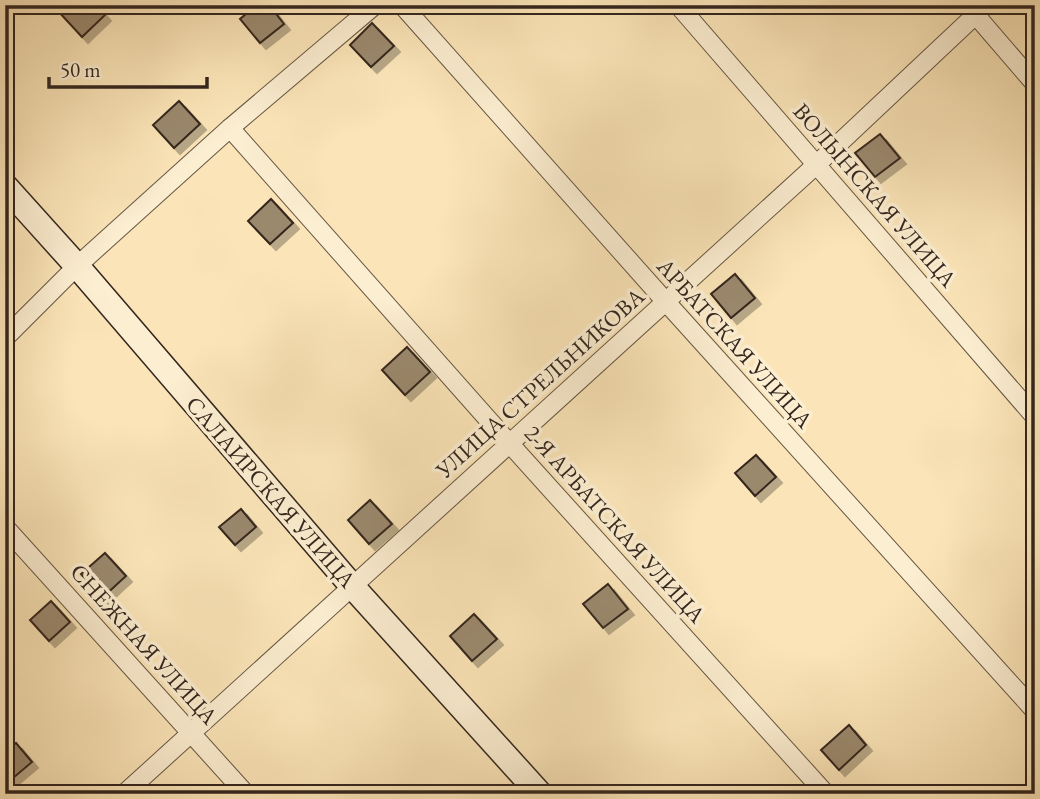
<svg xmlns="http://www.w3.org/2000/svg" width="1040" height="799" font-family="'EB Garamond',serif">
	<style>
		.building { fill: #9b896e; stroke: #34261e; stroke-width: 2; filter: url(#shadow) }
		.lines { fill: none; stroke-linecap: round; stroke-linejoin: round }
		.street-casing { stroke: #665644; stroke-width: 20 }
		.secondary-casing { stroke: #34261e; stroke-width: 27 }
		.street { stroke: #fceed1; stroke-width: 18 }
		.secondary { stroke: #fceed1; stroke-width: 24 }
		.labels { text-anchor: middle; dominant-baseline: central; stroke-width: 7; stroke-linejoin: round; paint-order: stroke }
		.street-label { font-size: 23px; fill: #34261e; stroke: #fceed1 }
	</style>
	<defs>
		<filter id="shadow"><feDropShadow dx="6" dy="6" stdDeviation="0" flood-color="#0004"/></filter>
	</defs>
	<rect width="100%" height="100%" fill="#fbe5b8"/>
	<filter id="stains"><feTurbulence type="fractalNoise" baseFrequency=".00286" numOctaves="4"/><feColorMatrix values="0 0 0 0 .2 0 0 0 0 .09 0 0 0 0 .02 0 0 0 .5 -.17"/></filter>
	<radialGradient id="worn" r=".72"><stop offset=".6" stop-color="#630" stop-opacity="0"/><stop offset="1" stop-color="#630" stop-opacity=".3"/></radialGradient>
	<g class="building">
		<path d="M64,5h32l9,10 -23,22 -24,-26z"/>
		<path d="M257,5h12l15,19 -24,19 -20,-24z"/>
		<path d="M372,23l22,23 -23,21 -21,-22z"/>
		<path d="M179,101l21,23 -26,24 -21,-23z"/>
		<path d="M880,134l20,24 -25,19 -20,-24z"/>
		<path d="M271,199l22,24 -23,21 -22,-23z"/>
		<path d="M735,274l20,24 -24,20 -20,-24z"/>
		<path d="M407,347l23,25 -25,23 -23,-25z"/>
		<path d="M756,455l20,22 -21,19 -20,-23z"/>
		<path d="M370,500l22,24 -23,20 -21,-24z"/>
		<path d="M241,509l15,18 -21,18 -16,-18z"/>
		<path d="M105,553l21,23 -24,22 -21,-24z"/>
		<path d="M608,584l20,25 -25,19 -20,-24z"/>
		<path d="M51,601l19,21 -21,19 -19,-21z"/>
		<path d="M474,614l23,25 -25,22 -22,-25z"/>
		<path d="M849,725l17,20 -27,25 -18,-20z"/>
		<path d="M16,743l16,19 -26,22 -1,-32z"/>
	</g>
	<g class="lines">
		<defs>
			<g id="street">
				<path d="M402,5l264,297 369,409"/>
				<path d="M678,5l357,412"/>
				<path d="M967,5l68,79"/>
				<path d="M230,128l279,315 317,351"/>
				<path d="M5,338l72,-72 153,-138 145,-123"/>
				<path d="M5,527l241,267"/>
				<path d="M124,794l692,-629 170,-160"/>
			</g>
			<path id="secondary" d="M5,186l72,80 275,320 188,208"/>
		</defs>
		<use href="#street" class="street-casing"/>
		<use href="#secondary" class="secondary-casing"/>
		<use href="#street" class="street"/>
		<use href="#secondary" class="secondary"/>
	</g>
	<g class="labels">
		<g class="street-label">
			<text transform="translate(875 195) rotate(49)">ВОЛЫНСКАЯ УЛИЦА</text>
			<text transform="translate(735 343) rotate(48)">АРБАТСКАЯ УЛИЦА</text>
			<text transform="translate(540 383) rotate(-42)">УЛИЦА СТРЕЛЬНИКОВА</text>
			<text transform="translate(271 492) rotate(49)">САЛАИРСКАЯ УЛИЦА</text>
			<text transform="translate(615 524) rotate(48)">2-Я АРБАТСКАЯ УЛИЦА</text>
			<text transform="translate(144 644) rotate(48)">СНЕЖНАЯ УЛИЦА</text>
		</g>
	</g>
	<rect width="1040" height="799" fill="none" stroke="#fbe5b8" stroke-width="28"/>
	<rect x="7" y="7" width="1026" height="785" fill="none" stroke="#34261e" stroke-width="3.5"/>
	<rect x="14" y="14" width="1012" height="771" fill="none" stroke="#34261e" stroke-width="2"/>
	<path d="M49 77v10h158v-10" fill="none" stroke="#34261e" stroke-width="3.5"/>
	<text x="60" y="77" font-size="21" fill="#34261e" stroke="#fceed1" stroke-width="5" paint-order="stroke">50 m</text>
	<rect width="100%" height="100%" filter="url(#stains)"/>
	<rect width="100%" height="100%" fill="url(#worn)"/>
</svg>
